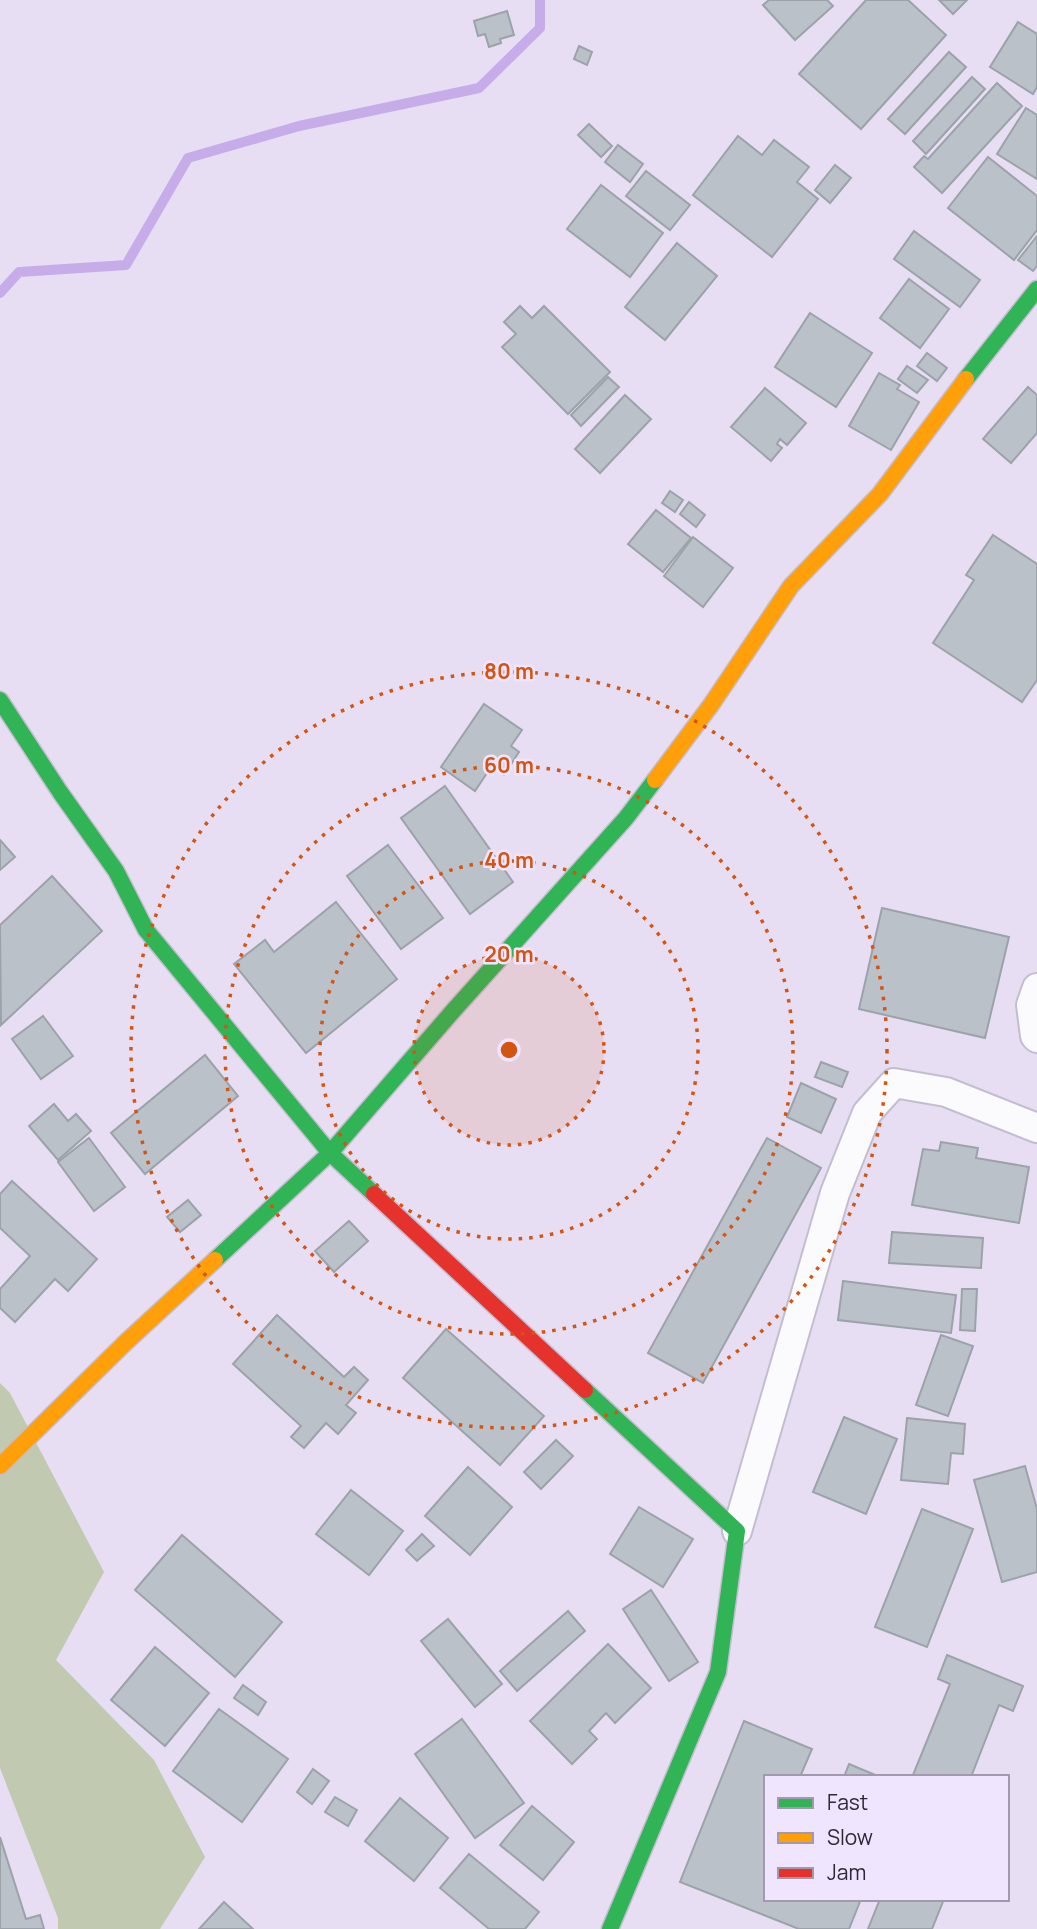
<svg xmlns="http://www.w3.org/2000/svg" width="1037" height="1929" font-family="Manrope,sans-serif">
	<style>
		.green { fill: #c1c9b1 }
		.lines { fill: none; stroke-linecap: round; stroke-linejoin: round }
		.stream { stroke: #c7acea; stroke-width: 10 }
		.building { fill: #bac1c9; stroke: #9ca2aa; stroke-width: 2 }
		.street-casing { stroke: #c4bdcf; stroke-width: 32 }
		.fast-casing { stroke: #c4bdcf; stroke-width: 19 }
		.slow-casing { stroke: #c4bdcf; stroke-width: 19 }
		.jam-casing { stroke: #c4bdcf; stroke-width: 19 }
		.street { stroke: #fbfafd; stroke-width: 28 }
		.fast { stroke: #30b455; stroke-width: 16 }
		.slow { stroke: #ff9f0a; stroke-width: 16 }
		.jam { stroke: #e5322d; stroke-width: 16 }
		.ring { fill: none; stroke: #d55410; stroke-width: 3.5; stroke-dasharray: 3.5 7 }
		.centre { fill: #d55410; stroke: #efe5fe; stroke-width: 3.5 }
		.ring-label { font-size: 21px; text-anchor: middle; font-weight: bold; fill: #d55410; stroke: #efe5fe; stroke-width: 5; stroke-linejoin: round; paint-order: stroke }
	</style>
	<rect width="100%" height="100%" fill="#e7def4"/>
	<path class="green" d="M0,1383l10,10 94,179 -48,88 98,100 51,97 -45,72h-102v-11l-58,-150z"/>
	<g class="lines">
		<path class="stream" d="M0,293l19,-21 107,-7 62,-107 111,-32 180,-38 61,-60v-28"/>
	</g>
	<g class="building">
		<path d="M769,0h58l6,6 -38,34 -32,-35z"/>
		<path d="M866,0h42l38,35 -85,94 -62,-55z"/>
		<path d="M939,0h28l-14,14z"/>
		<path d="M507,11l7,24 -14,4 1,4 -12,4 -4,-13 -7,2 -4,-15z"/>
		<path d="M1018,22l19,12v53l-4,7 -43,-27z"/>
		<path d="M579,46l13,6 -5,13 -13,-6z"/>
		<path d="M949,52l17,15 -61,67 -17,-15z"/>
		<path d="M972,77l13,12 -59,65 -13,-13z"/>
		<path d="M997,83l25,23 -80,87 -28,-26 10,-11 4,3z"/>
		<path d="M1026,108l11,7v64l-40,-25z"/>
		<path d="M589,124l23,22 -11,11 -23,-22z"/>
		<path d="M738,136l24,19 12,-15 35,27 -12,15 21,17 -46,58 -79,-62z"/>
		<path d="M618,145l25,19 -13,18 -25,-20z"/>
		<path d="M988,157l49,39v34l-23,30 -66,-52z"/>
		<path d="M835,165l16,13 -21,25 -15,-13z"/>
		<path d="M646,171l44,34 -20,25 -44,-34z"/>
		<path d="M601,185l62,48 -33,44 -63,-48z"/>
		<path d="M914,231l66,49 -20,27 -66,-48z"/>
		<path d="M1037,236v30l-4,5 -15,-11z"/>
		<path d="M677,243l40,33 -52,64 -40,-33z"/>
		<path d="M909,279l40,30 -29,39 -40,-30z"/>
		<path d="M520,306l12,12 12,-12 66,66 -42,42 -66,-67 14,-13 -12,-12z"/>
		<path d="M810,313l62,40 -36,54 -61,-40z"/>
		<path d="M927,353l20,15 -10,13 -20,-15z"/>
		<path d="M907,366l21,14 -11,13 -19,-14z"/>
		<path d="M879,373l21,12 -3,4 22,13 -28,48 -42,-24z"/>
		<path d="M608,377l11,10 -38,39 -10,-11z"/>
		<path d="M1028,387l9,8v38l-26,30 -28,-24z"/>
		<path d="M765,388l41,35 -19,22 -7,-6 -3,5 5,4 -11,13 -40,-34z"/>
		<path d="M625,395l26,24 -51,54 -25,-24z"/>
		<path d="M670,491l13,9 -8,12 -13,-9z"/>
		<path d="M689,502l16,13 -9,12 -16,-13z"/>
		<path d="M656,510l35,28 -28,34 -35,-28z"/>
		<path d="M993,535l44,29v116l-15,22 -89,-59 41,-63 -8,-5z"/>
		<path d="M693,537l40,31 -30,39 -39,-31z"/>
		<path d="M484,704l38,26 -11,16 8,6 -15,23 -13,-8 -16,24 -34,-24z"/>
		<path d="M445,786l68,96 -43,32 -69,-96z"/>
		<path d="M0,840l15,17 -15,13z"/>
		<path d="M388,845l55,73 -42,31 -54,-73z"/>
		<path d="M52,876l50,55 -101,94 -1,-100z"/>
		<path d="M336,902l61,77 -91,74 -72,-89 31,-24 9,12z"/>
		<path d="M882,908l127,29 -24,101 -126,-29z"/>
		<path d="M43,1016l30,40 -32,23 -29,-40z"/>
		<path d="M205,1055l33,41 -93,78 -34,-41z"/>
		<path d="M821,1062l27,10 -6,15 -27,-10z"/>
		<path d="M801,1083l35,16 -15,34 -34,-16z"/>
		<path d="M54,1104l14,17 8,-7 15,17 -33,29 -29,-34z"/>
		<path d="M89,1138l36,49 -31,24 -36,-49z"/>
		<path d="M767,1138l54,30 -118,215 -55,-30z"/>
		<path d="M941,1142l37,6 -2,10 53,9 -10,56 -107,-18 11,-56 16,2z"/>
		<path d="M12,1181l85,78 -29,32 -13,-12 -40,43 -15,-14v-19l30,-33 -30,-28v-34z"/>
		<path d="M188,1200l13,15 -21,17 -13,-15z"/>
		<path d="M349,1221l19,20 -34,31 -19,-21z"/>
		<path d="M892,1232l91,6 -2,30 -92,-5z"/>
		<path d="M843,1281l113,14 -5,38 -113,-13z"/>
		<path d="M962,1289h15l-2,42 -15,-1z"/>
		<path d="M277,1315l67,62 10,-10 14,13 -22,25 10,8 -18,21 -12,-11 -22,25 -13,-11 10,-11 -68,-62z"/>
		<path d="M446,1329l98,87 -44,49 -97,-87z"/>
		<path d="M941,1335l32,11 -25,70 -32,-11z"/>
		<path d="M844,1417l53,22 -31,75 -53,-22z"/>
		<path d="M907,1418l58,6 -2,30 -12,-1 -3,31 -47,-4z"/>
		<path d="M556,1440l17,16 -32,33 -17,-17z"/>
		<path d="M1025,1466l12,43v63l-35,10 -28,-102z"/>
		<path d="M468,1467l44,40 -42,48 -45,-39z"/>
		<path d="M351,1490l52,41 -34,44 -53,-41z"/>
		<path d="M639,1507l54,32 -30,48 -53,-33z"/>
		<path d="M922,1509l51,20 -46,118 -52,-20z"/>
		<path d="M422,1534l12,12 -17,15 -11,-11z"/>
		<path d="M182,1535l100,87 -47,55 -100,-87z"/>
		<path d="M651,1590l47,72 -29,19 -46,-72z"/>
		<path d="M568,1611l17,20 -68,60 -17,-20z"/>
		<path d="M448,1619l54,65 -27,23 -54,-66z"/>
		<path d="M608,1644l43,44 -36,35 -9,-10 -17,18 8,8 -25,25 -42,-43z"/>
		<path d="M155,1647l54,46 -44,53 -54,-46z"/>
		<path d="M947,1655l76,31 -10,25 -14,-6 -28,72h-54l-4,-2 37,-91 -12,-5z"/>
		<path d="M243,1685l23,17 -8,13 -24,-17z"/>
		<path d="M219,1709l69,50 -46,63 -69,-51z"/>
		<path d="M462,1719l62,84 -49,35 -60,-84z"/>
		<path d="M744,1721l68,28 -12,28h-34v122h95l-12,30h-50l-119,-47z"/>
		<path d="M849,1764l31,13h-36z"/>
		<path d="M313,1769l16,12 -17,23 -15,-12z"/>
		<path d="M335,1797l22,13 -9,16 -23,-14z"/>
		<path d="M400,1798l48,40 -34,43 -49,-40z"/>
		<path d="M532,1806l42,36 -31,38 -43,-35z"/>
		<path d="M0,1837l26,82 14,-4 4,14h-44z"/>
		<path d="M469,1854l70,58 -14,17h-36l-49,-41z"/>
		<path d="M880,1899h64l-12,30h-64z"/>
		<path d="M224,1902l29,27h-54z"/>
	</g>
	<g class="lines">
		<defs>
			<g id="street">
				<path d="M1037,988l-6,17 4,31 2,2"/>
				<path d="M737,1531l98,-338 32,-80 27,-30 52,9 91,36"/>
			</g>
			<g id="fast">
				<path d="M966,379l71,-90"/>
				<path d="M0,700l60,92 56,79 30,59 184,223 44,41"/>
				<path d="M215,1260l115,-107 123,-142 173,-193 29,-38"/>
				<path d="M585,1390l152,141 -19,141 -108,257"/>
			</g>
			<g id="slow">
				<path d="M655,780l56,-75 80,-119 89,-92 86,-115"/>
				<path d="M0,1466l125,-123 90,-83"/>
			</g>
			<path id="jam" d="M374,1194l211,196"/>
		</defs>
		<use href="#street" class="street-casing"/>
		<use href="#fast" class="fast-casing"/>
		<use href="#slow" class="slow-casing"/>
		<use href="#jam" class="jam-casing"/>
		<use href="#street" class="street"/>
		<use href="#fast" class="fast"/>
		<use href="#slow" class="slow"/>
		<use href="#jam" class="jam"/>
	</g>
	<circle cx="509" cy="1050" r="95" fill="#d55410" fill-opacity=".12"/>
	<g class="ring">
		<circle cx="509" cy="1050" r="95"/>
		<circle cx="509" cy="1050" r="189"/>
		<circle cx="509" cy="1050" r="284"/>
		<circle cx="509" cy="1050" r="378"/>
	</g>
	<circle cx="509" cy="1050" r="10" class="centre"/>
	<g class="ring-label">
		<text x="509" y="679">80 m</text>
		<text x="509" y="773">60 m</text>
		<text x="509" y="868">40 m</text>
		<text x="509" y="962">20 m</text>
	</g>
	<rect x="764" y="1775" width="245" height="126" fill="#efe5fe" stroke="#a299ae" stroke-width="2"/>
	<rect x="778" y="1798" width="35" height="10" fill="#30b455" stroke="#a299ae" stroke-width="2"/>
	<text x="827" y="1810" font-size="21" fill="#2e2837">Fast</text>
	<rect x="778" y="1833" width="35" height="10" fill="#ff9f0a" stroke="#a299ae" stroke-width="2"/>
	<text x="827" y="1845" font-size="21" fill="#2e2837">Slow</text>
	<rect x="778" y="1868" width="35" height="10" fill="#e5322d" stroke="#a299ae" stroke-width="2"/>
	<text x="827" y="1880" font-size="21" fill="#2e2837">Jam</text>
</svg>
